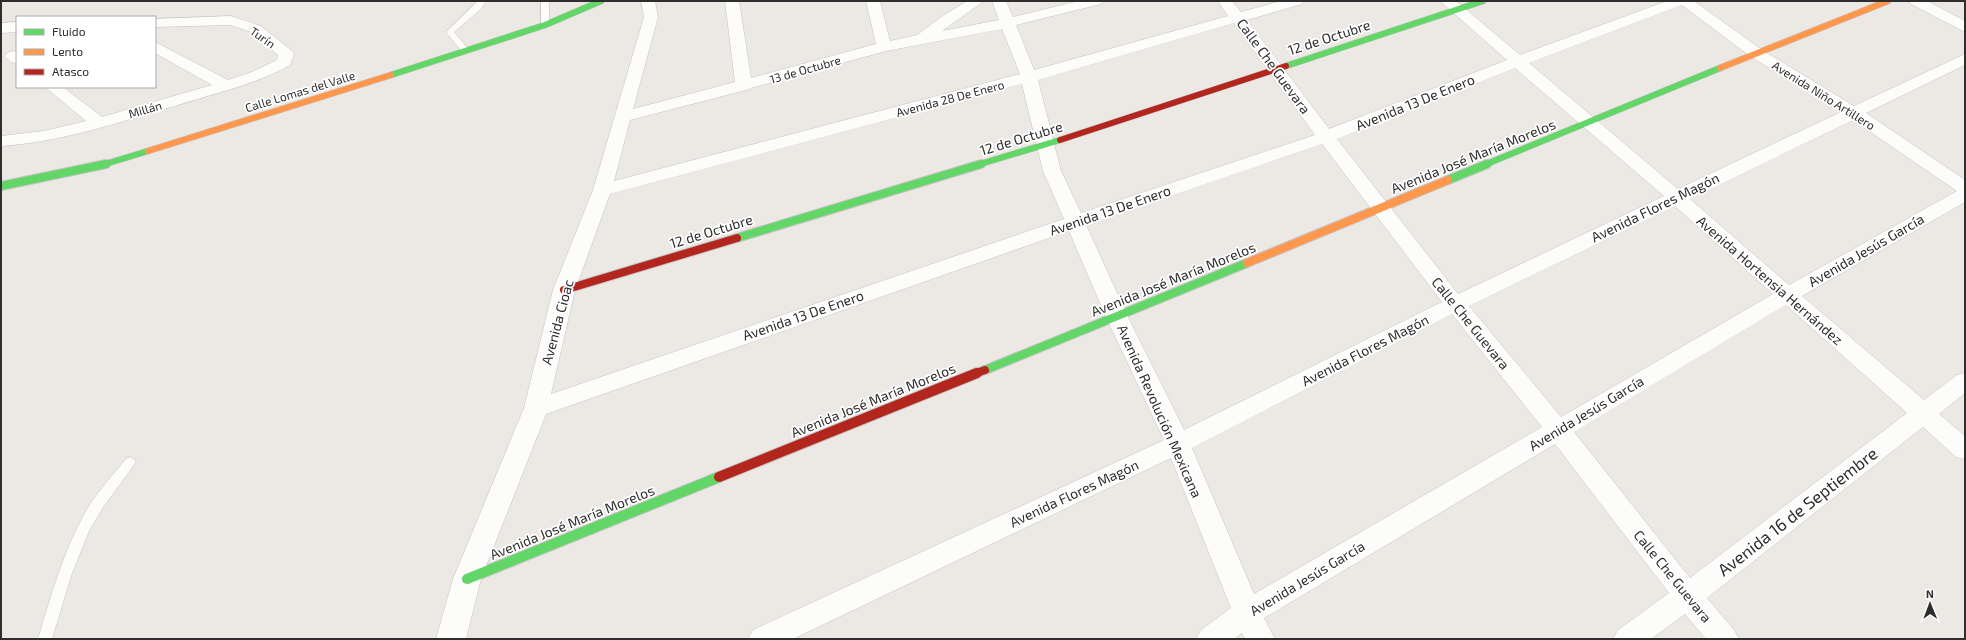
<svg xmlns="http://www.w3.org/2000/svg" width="1966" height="640" font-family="'Exo 2',sans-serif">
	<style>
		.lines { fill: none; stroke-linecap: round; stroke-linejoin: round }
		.lane-casing { stroke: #c5c4c5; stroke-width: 1 }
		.street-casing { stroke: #c5c4c5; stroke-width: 1 }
		.fast-far2-casing { stroke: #c5c4c5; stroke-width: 7 }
		.fast-far1-casing { stroke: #c5c4c5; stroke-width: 10 }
		.fast-casing { stroke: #c5c4c5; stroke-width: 12 }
		.slow-far1-casing { stroke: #c5c4c5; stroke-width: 7 }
		.slow-casing { stroke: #c5c4c5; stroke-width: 10 }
		.jam-far2-casing { stroke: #c5c4c5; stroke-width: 7 }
		.jam-far1-casing { stroke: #c5c4c5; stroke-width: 10 }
		.jam-casing { stroke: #c5c4c5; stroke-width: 12 }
		.lane { fill: #fcfcfb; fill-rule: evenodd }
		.street { fill: #fcfcfb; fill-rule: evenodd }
		.fast-far2 { stroke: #63d668; stroke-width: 6 }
		.fast-far1 { stroke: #63d668; stroke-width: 8 }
		.fast { stroke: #63d668; stroke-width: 10 }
		.slow-far1 { stroke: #ff974d; stroke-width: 6 }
		.slow { stroke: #ff974d; stroke-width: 8 }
		.jam-far2 { stroke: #b3261e; stroke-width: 6 }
		.jam-far1 { stroke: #b3261e; stroke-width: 8 }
		.jam { stroke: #b3261e; stroke-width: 10 }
		.labels { text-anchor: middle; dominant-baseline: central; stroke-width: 3.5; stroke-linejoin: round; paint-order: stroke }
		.far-street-label { font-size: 12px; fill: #2e2e2e; stroke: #fff }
		.street-label { font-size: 14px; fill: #2e2e2e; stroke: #fff }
		.near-street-label { font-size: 17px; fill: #2e2e2e; stroke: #fff }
	</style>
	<rect width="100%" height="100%" fill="#ece8e4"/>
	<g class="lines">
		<defs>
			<g id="lane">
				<path d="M478,1h8l-5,8 -27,23 16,19 -7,2 -17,-21z"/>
				<path d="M541,1h8v24l-4,2 -4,-2z"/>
				<path d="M130,457l4,2 2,3 -32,44 -15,25 -18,45 -19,63h-14c13,-43 25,-87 47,-126 11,-20 27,-37 41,-54z"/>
			</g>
			<g id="street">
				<path d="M641,1h14l3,16 -25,92 102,-27 -10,-81h14l12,77 125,-34 -10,-43h14l10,40 27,-6 23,-17 27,-17h17l-42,30 57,-11 -7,-19h14l7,16 66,-16h24l-2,3 -85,21 18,45 194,-54 -10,-15h14l9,11 40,-11h23l-2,3 -55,16 82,109 178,-69 -67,-59h16l64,54 147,-54h27l68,49 92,56 111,-52v11l-99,48 99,67v22l-163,94 122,104 33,-25 8,-2v20l-26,21 26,22v23l-9,-2 -33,-30 -216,171 27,32 5,9h-33l-21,-25 -34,25h-38l5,-9 51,-37 -114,-149 -291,174 11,21h-30l-3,-6 -8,6h-38l5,-9 30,-22 -60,-150 -378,181h-45l5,-9 411,-190 -58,-123 -37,-86 -523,183 -65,165 -15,60h-30l17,-60 71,-171 29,-118 40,-100 51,-173zM1682,5l68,51 91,56 -163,77 -149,-126zM1234,23l81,112 -234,78 -20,-42 -23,-91zM1002,29l18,45 -406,107 16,-61 120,-31 1,-1 135,-37zM1515,68l149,128 -206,98 -121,-155zM1022,84l21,87 21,48 -513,175 24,-104 35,-96zM1853,120l104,71 -168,94 -99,-86zM1322,144l120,158 -258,128 -56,-113 -42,-92zM1675,206l98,88 -212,123 -92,-111zM1786,305l121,108 -217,165 -116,-146zM1452,314l90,113 -288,167 -62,-146z"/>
				<path d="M1909,1h18l38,20v11l-54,-28z"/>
				<path d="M231,16l30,10 31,25 2,3 -4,11c-36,20 -74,28 -112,40 -59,17 -116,37 -177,41v-10l43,-5 42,-10 -41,-34h18l39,30 110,-32 -57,-32v-11l73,38 24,-8 25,-12 1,-5 -27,-23 -21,-7 -75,2v-8z"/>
				<path d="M17,22v10l-16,1v-10z"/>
				<path d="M13,51l4,1v12l-6,-2 -6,-6 2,-3z"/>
			</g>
			<g id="fast-far2">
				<path d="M1286,66l197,-65"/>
				<path d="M391,75l154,-50 56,-24"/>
				<path d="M102,165l46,-14"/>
				<path d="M977,165l83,-25"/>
				<path d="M1484,165l236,-97"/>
			</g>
			<g id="fast-far1">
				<path d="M1448,180l39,-16"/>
				<path d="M1,186l105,-22"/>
				<path d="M737,238l244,-74"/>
				<path d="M985,370l262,-107"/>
			</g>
			<path id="fast" d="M467,579l252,-102"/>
			<g id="slow-far1">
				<path d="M1720,68l168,-67"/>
				<path d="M148,151l243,-76"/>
			</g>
			<path id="slow" d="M1247,263l201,-83"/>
			<path id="jam-far2" d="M1060,140l226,-74"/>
			<g id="jam-far1">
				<path d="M564,290l173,-52"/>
				<path d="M974,374l11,-4"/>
			</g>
			<path id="jam" d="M719,477l258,-104"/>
		</defs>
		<use href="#lane" class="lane-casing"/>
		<use href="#street" class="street-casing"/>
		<use href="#fast-far2" class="fast-far2-casing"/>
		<use href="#fast-far1" class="fast-far1-casing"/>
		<use href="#fast" class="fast-casing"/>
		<use href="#slow-far1" class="slow-far1-casing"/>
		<use href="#slow" class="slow-casing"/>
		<use href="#jam-far2" class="jam-far2-casing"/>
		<use href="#jam-far1" class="jam-far1-casing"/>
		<use href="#jam" class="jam-casing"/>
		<use href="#lane" class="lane"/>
		<use href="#street" class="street"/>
		<use href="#fast-far2" class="fast-far2"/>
		<use href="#fast-far1" class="fast-far1"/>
		<use href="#fast" class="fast"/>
		<use href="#slow-far1" class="slow-far1"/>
		<use href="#slow" class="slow"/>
		<use href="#jam-far2" class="jam-far2"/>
		<use href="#jam-far1" class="jam-far1"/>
		<use href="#jam" class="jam"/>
	</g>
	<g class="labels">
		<g class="far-street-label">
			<text transform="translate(263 37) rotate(35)">Turín</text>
			<text transform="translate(805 69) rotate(-16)">13 de Octubre</text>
			<text transform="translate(300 91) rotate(-17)">Calle Lomas del Valle</text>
			<text transform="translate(1824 95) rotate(32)">Avenida Niño Artillero</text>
			<text transform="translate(950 98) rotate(-15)">Avenida 28 De Enero</text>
			<text transform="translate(145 109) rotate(-16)">Millán</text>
		</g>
		<g class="street-label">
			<text transform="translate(1329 37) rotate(-18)">12 de Octubre</text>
			<text transform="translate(1274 66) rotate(54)">Calle Che Guevara</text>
			<text transform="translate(1415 102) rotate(-22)">Avenida 13 De Enero</text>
			<text transform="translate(1021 138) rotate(-17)">12 de Octubre</text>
			<text transform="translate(1473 156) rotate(-22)">Avenida José María Morelos</text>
			<text transform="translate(1655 207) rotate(-26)">Avenida Flores Magón</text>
			<text transform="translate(1110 210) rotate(-19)">Avenida 13 De Enero</text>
			<text transform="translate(711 231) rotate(-17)">12 de Octubre</text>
			<text transform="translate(1866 250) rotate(-30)">Avenida Jesús García</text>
			<text transform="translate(1173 279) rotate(-22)">Avenida José María Morelos</text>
			<text transform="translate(1770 280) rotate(41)">Avenida Hortensia Hernández</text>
			<text transform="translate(803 315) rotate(-19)">Avenida 13 De Enero</text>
			<text transform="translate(557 322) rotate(-75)">Avenida Cioac</text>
			<text transform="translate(1471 323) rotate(51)">Calle Che Guevara</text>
			<text transform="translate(1365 350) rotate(-27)">Avenida Flores Magón</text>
			<text transform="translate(873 400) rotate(-22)">Avenida José María Morelos</text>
			<text transform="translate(1160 411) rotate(66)">Avenida Revolución Mexicana</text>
			<text transform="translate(1586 413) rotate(-31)">Avenida Jesús García</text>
			<text transform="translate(1074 493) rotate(-25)">Avenida Flores Magón</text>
			<text transform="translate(572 522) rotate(-22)">Avenida José María Morelos</text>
			<text transform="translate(1673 576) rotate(51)">Calle Che Guevara</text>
			<text transform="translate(1307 578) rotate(-31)">Avenida Jesús García</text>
		</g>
		<g class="near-street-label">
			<text transform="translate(1797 511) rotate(-38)">Avenida 16 de Septiembre</text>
		</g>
	</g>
	<rect width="1966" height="640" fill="none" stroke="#2e2e2e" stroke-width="4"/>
	<rect x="16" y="16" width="140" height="72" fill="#ffffff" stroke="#ababab"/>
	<rect x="24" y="29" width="20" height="6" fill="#63d668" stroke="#ababab"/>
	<text x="52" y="36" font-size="12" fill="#2e2e2e">Fluido</text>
	<rect x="24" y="49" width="20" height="6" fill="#ff974d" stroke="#ababab"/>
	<text x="52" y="56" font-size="12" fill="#2e2e2e">Lento</text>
	<rect x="24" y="69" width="20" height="6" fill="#b3261e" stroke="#ababab"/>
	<text x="52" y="76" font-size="12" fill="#2e2e2e">Atasco</text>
	<g transform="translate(1930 604) rotate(359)" stroke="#ffffff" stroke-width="3" paint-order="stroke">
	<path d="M0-3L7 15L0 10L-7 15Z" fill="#2e2e2e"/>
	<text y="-6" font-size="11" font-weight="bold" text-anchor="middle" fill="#2e2e2e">N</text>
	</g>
</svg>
